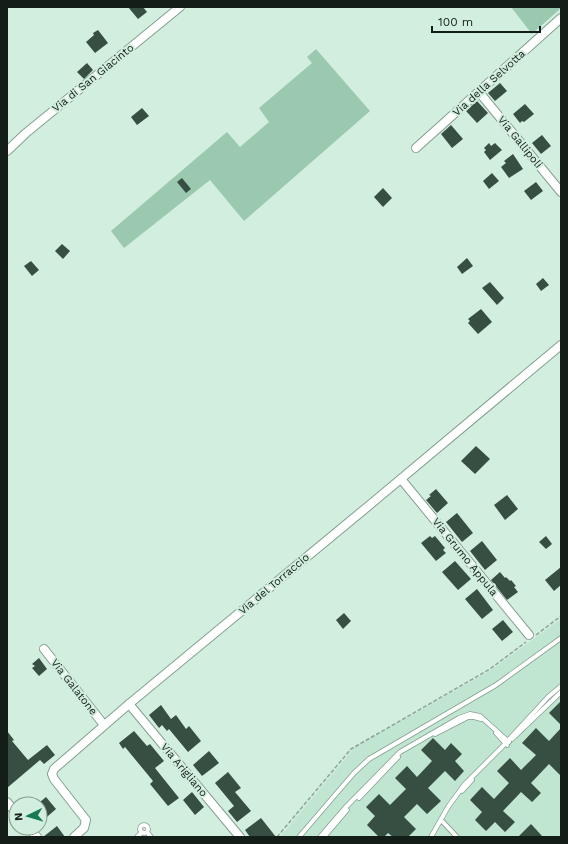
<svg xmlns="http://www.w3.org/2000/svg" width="568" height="844" font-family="'Work Sans',sans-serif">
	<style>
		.built { fill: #c0e5d0 }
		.green { fill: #9bc9b0 }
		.building { fill: #374f42 }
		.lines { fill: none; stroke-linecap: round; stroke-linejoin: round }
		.lane-casing { stroke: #849f90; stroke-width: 5.5 }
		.street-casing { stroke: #849f90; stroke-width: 10 }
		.path { stroke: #8fa498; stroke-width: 1.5; stroke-dasharray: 4 2; stroke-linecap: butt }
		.lane { stroke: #fff; stroke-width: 4 }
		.street { stroke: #fff; stroke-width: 8 }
		.labels { text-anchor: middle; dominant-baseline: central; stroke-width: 4; stroke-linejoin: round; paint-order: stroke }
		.street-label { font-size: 11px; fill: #141e19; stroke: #d2eede }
	</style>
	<rect width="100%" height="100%" fill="#d2eede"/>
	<path class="built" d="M561,619v218h-281l75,-90 136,-77z"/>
	<g class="green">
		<path d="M511,7h50v1l-29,26z"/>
		<path d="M316,49l54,62 -126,110 -34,-41 -86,68 -13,-17 116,-99 13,15 29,-25 -10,-14 53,-45 -5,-6z"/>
	</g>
	<g class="building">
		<path d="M128,7h15l4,5 -9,7z"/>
		<path d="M98,30l10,13 -13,10 -9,-11 8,-7 -1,-2z"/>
		<path d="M87,63l6,7 -9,9 -7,-7z"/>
		<path d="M500,83l7,8 -12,10 -7,-8z"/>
		<path d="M477,101l11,12 -11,10 -11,-12z"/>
		<path d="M525,104l9,10 -10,8 -2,-1 -2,2 -7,-9z"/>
		<path d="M142,108l7,8 -12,9 -6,-8z"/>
		<path d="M451,125l12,14 -11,9 -11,-14z"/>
		<path d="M542,135l9,11 -10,8 -9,-11z"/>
		<path d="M489,143l2,3 4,-3 7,7 -12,10 -6,-8 2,-2 -2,-2z"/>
		<path d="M513,154l10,15 -14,9 -8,-11 5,-4 -2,-2z"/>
		<path d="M492,173l7,8 -10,8 -6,-8z"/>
		<path d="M182,178l9,11 -5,4 -9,-11z"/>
		<path d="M536,182l7,9 -12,9 -7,-9z"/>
		<path d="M383,188l9,10 -9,9 -9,-10z"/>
		<path d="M62,244l8,7 -7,8 -8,-8z"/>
		<path d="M467,258l6,8 -11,8 -5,-7z"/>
		<path d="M31,261l8,9 -7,6 -8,-10z"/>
		<path d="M543,278l6,7 -8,6 -5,-7z"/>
		<path d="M490,282l14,16 -7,7 -15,-17z"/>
		<path d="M481,309l11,13 -14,12 -10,-11 2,-2 -2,-2z"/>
		<path d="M476,446l14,13 -15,15 -14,-13z"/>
		<path d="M436,489l12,14 -11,10 -11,-13 5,-4 -2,-1z"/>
		<path d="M507,495l11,14 -13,11 -11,-15z"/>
		<path d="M457,513l16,20 -11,9 -16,-20z"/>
		<path d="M430,536l2,2 3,-2 10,12 -2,2 3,3 -10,8 -15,-18z"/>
		<path d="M546,536l6,8 -6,5 -7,-7z"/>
		<path d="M482,541l15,19 -12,10 -15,-19z"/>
		<path d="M455,561l16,18 -13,11 -16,-18z"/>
		<path d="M561,567v18l-7,6 -9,-11z"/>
		<path d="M500,572l5,6 1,-1 4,4 1,-1 5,6 -2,1 4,5 -11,8 -16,-20z"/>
		<path d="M477,589l16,21 -11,9 -17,-20z"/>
		<path d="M344,613l7,8 -8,8 -7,-9z"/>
		<path d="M503,620l10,12 -11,9 -10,-12z"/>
		<path d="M39,658l8,11 -8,7 -7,-8 3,-2 -3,-2z"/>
		<path d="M561,701v24l-12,-12z"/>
		<path d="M161,705l10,14 5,-4 10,14 3,-3 12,15 -13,11 -19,-23 -2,2 -5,-6 -3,3 -10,-13z"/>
		<path d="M536,728l13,13 12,-13v48l-12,-12 -18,19 10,10 -9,9 -11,-10 -18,19 12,11 -10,10 -10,-10 -9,9 -11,-11 7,-8 -12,-12 12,-13 12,12 15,-16 -12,-12 13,-13 11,12 15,-15 -14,-12z"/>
		<path d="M7,731l7,9 -2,1 16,19 19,-15 8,10 -11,9 -4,-4 -33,28z"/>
		<path d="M134,731l13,15 3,-2 14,17 -9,7 24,30 -11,8 -18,-22 3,-3 -28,-34 -2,2 -4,-6z"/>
		<path d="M433,738l12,12 6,-7 11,11 -7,7 9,10 -9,10 -10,-10 -17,17 13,13 -14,13 -10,-10 -13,13 12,12 -8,8h-15l-5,-4 -4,4h-5l-12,-12 8,-9 -9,-9 13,-13 11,11 16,-16 -11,-11 12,-12 10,11 15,-16 -11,-11z"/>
		<path d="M209,751l10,12 -17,13 -9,-11z"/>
		<path d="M228,772l13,16 -6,4 16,19 -14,11 -9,-11 6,-5 -19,-23z"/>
		<path d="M192,792l12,15 -9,8 -12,-15z"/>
		<path d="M46,797l10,12 -16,14v-21z"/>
		<path d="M261,818l15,19h-26l-5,-7z"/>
		<path d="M531,824l12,13h-25z"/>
		<path d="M57,826l8,11h-22z"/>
	</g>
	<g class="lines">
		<defs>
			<g id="lane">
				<path d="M496,733l11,12"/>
				<path d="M435,734l33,-17h6l7,2"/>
				<path d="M512,739l49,-47"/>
				<path d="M462,791l10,-11"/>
				<path d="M359,798l39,-41"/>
				<path d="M443,822l14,15"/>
				<circle cx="144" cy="829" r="4"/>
				<path d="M147,832l4,5"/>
				<path d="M137,837l5,-5"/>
				<path d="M299,837l55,-64 15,-14 127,-74 65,-47"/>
				<path d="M320,837l25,-29 55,-56 59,-34 11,-4 10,2 29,26"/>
				<path d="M324,837l23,-27"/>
				<path d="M431,837l17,-30 16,-22 38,-38 46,-50 13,-11"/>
			</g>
			<g id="street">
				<path d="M479,92l82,100"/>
				<path d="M416,148l145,-130"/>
				<path d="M7,151l19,-18 154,-126"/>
				<path d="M401,479l128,156"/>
				<path d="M44,649l60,76"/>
				<path d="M129,704l111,133"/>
				<path d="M7,802l9,11"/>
				<path d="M29,828l8,9"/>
				<path d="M74,837l10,-9 2,-8 -32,-41 -2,-5 2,-5 75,-65 243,-201 189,-158"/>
			</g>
		</defs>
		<use href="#lane" class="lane-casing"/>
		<use href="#street" class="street-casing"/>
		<g class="path">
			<path d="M536,635l25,-19"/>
			<path d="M277,837l74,-88 139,-80 36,-27"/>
		</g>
		<use href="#lane" class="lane"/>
		<use href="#street" class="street"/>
	</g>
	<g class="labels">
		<g class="street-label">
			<text transform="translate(93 78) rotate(-39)">Via di San Giacinto</text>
			<text transform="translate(489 83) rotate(-42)">Via della Selvotta</text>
			<text transform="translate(520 142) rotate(51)">Via Gallipoli</text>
			<text transform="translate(465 557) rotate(51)">Via Grumo Appula</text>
			<text transform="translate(274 584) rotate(-40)">Via del Torraccio</text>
			<text transform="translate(74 687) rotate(52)">Via Galatone</text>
			<text transform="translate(184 770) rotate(50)">Via Arigliano</text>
		</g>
	</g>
	<rect width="568" height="844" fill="none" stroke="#141e19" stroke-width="16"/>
	<g transform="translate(28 816) rotate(265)"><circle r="19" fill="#d2eede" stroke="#869b8f"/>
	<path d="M0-3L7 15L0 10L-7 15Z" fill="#167a53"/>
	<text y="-6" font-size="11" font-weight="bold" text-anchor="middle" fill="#141e19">N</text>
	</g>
	<path d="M432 26v6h108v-6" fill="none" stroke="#141e19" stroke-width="2"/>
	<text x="438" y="26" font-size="12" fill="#141e19" stroke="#d2eede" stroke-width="3" paint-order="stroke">100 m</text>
</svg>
